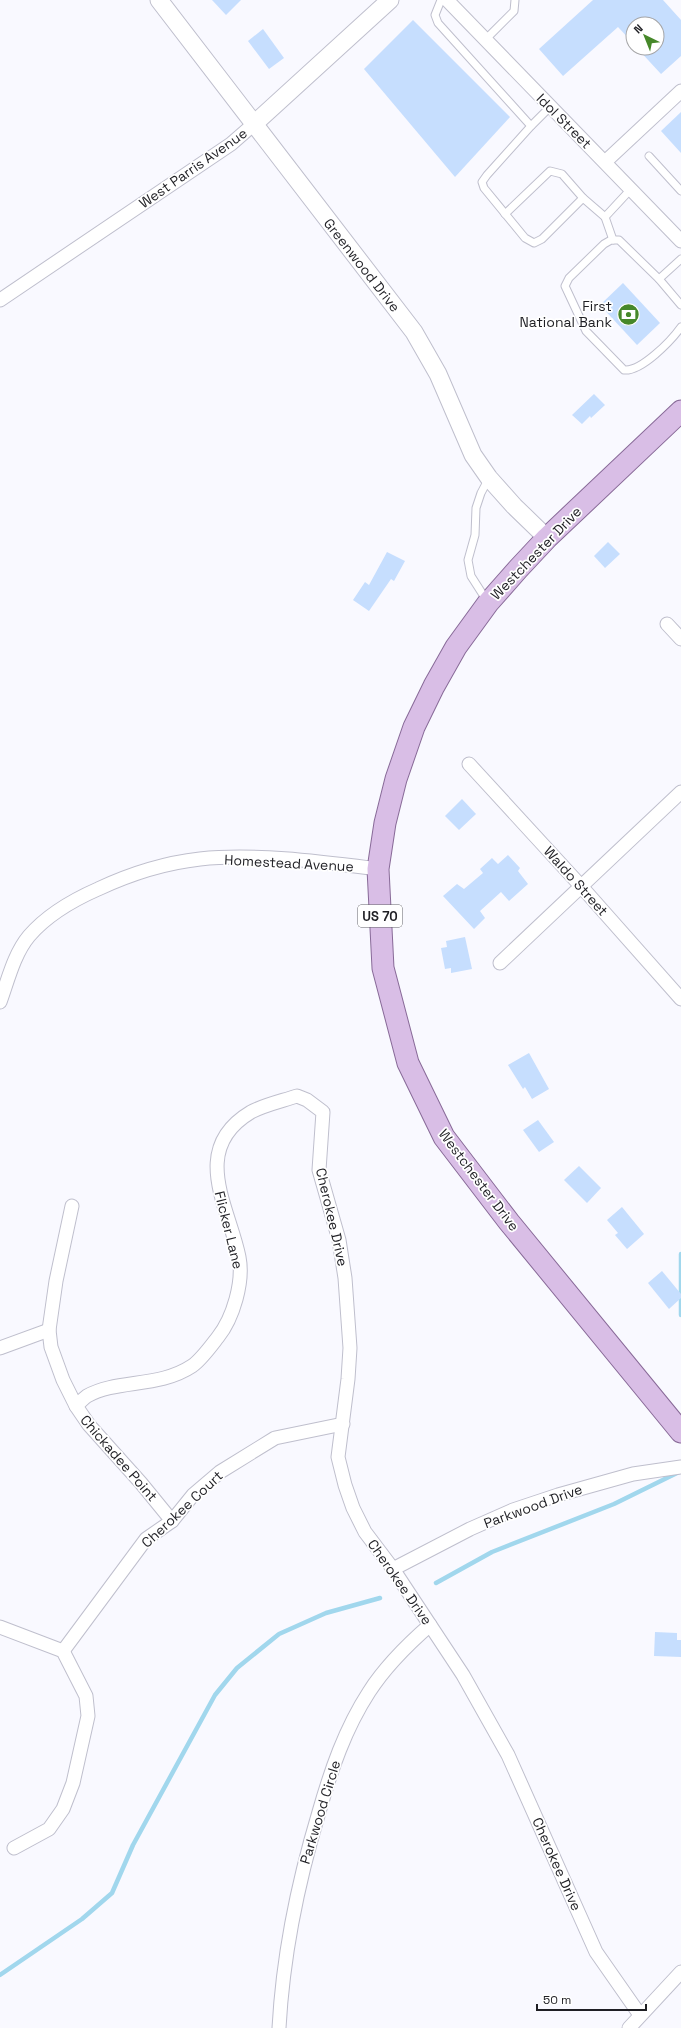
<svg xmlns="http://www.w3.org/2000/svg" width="681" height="2028" font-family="'Space Grotesk',sans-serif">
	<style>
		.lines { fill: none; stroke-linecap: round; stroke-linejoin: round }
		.stream { stroke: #a1d7ed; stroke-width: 4.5 }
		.building { fill: #c6defe }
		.service-casing { stroke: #bfbfcd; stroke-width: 9 }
		.minor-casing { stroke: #bfbfcd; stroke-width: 15 }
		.tertiary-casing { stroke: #bfbfcd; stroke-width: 19 }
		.primary-casing { stroke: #886a98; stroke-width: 23 }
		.service { stroke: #fff; stroke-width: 7 }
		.minor { stroke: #fff; stroke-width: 13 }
		.tertiary { stroke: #fff; stroke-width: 17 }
		.primary { stroke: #d9bee6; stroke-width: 21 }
		.labels { text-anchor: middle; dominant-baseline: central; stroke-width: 3.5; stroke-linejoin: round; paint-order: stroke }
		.shield { fill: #fff; stroke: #626266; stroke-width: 1 }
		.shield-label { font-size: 13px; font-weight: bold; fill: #1f1f24 }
		.street-label { font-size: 14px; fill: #1f1f24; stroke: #fff }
		.poi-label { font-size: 14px; fill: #1f1f24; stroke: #fff; text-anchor: end }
	</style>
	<rect width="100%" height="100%" fill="#f9f9ff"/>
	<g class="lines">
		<g class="stream">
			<path d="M681,1254v61"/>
			<path d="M436,1583l56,-31 122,-48 65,-32"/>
			<path d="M0,1975l82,-56 30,-26 21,-48 82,-150 22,-27 42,-34 47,-21 54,-15"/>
		</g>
	</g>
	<g class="building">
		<path d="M212,0h29l-15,15z"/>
		<path d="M593,0h70l18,20v36l-20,18 -24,-26h20v-24h-24v19l-15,-16 -55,49 -24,-27z"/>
		<path d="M413,20l97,97 -55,60 -91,-108z"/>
		<path d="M263,29l21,29 -15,11 -21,-28z"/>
		<path d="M681,112v41l-20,-22z"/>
		<path d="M623,283l37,40 -23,22 -37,-40z"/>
		<path d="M594,394l11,11 -14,13 -1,-2 -8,8 -10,-9z"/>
		<path d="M608,542l12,12 -15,14 -11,-12z"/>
		<path d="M387,552l18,9 -11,20 -3,-2 -22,32 -16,-11 12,-18 4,3z"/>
		<path d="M462,799l14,15 -17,16 -14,-14z"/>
		<path d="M508,855l12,13 -2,3 10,13 -19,17 -8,-9 -21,19 5,7 -11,11 -31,-33 14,-12 7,5 19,-16 -3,-4 12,-11 6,6z"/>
		<path d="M465,937l7,32 -21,4v-5l-6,1 -4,-21 6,-1 -1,-6z"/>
		<path d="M529,1053l20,36 -17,10 -7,-12 -2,2 -15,-24z"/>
		<path d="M538,1120l16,22 -15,10 -16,-22z"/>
		<path d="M579,1166l22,22 -14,15 -23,-23z"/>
		<path d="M622,1207l22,27 -17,15 -12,-14 3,-2 -11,-13z"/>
		<path d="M662,1271l19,23v4l-12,11 -21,-26z"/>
		<path d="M655,1632l22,1v7h4v17l-27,-1z"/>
	</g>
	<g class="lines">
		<defs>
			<g id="service">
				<path d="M441,0l-6,15 3,8 93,103"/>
				<path d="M485,40l29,-29 1,-11"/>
				<path d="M550,107l-19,19 -44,49 -5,7 2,6 41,50 9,5 8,-4 41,-41 22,19 8,23"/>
				<path d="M649,156l32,35"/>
				<path d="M505,214l45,-43 12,3 21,24"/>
				<path d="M605,217l26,-28"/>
				<path d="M659,279l22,-20"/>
				<path d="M681,305l-22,-26 -40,-39h-8l-7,4 -35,34 -4,8 21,45 38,39c17,2 47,-29 57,-43"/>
				<path d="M487,601l-16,-25 -3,-16 7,-25 1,-27 5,-15 8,-15"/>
			</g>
			<g id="minor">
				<path d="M447,0l234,241"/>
				<path d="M605,162l76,-71"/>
				<path d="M0,300l231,-156 23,-20"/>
				<path d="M667,624l14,15"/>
				<path d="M469,764l111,121 101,114"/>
				<path d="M500,963l181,-171"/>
				<path d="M0,1002c8,-22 14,-48 29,-66 18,-21 44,-36 69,-47 32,-15 66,-26 102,-30 55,-6 122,3 178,10"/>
				<path d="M72,1206l-16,75 -7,49 2,17 12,33 13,26 13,19 52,58 31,38"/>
				<path d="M0,1348l49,-18"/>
				<path d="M76,1406c3,-3 7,-7 11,-10 30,-17 72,-8 105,-30 9,-6 19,-20 26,-29 15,-19 26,-55 21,-80 -10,-50 -50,-108 12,-145 13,-7 31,-11 46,-16l10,4 16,12 -4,58 20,70 6,38 5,70 -2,31 -10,78 7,28 8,23 12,24 28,37 70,106 45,80 88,197 44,63"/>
				<path d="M393,1569l77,-40 43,-19 45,-15 75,-21 48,-7"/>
				<path d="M0,1627l63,24 23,45 2,20 -15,67 -10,26 -14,20 -35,19"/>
				<path d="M63,1651l83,-112 26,-18 21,-26 27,-23 55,-34 68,-14"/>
				<path d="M279,2028c4,-74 19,-146 40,-216 12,-42 26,-83 50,-120 16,-25 38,-47 61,-67"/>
				<path d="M629,2028l52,-56"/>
			</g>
			<g id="tertiary">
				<path d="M159,0l255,332 24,42 35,81 16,23 25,28 33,32"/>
				<path d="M254,124l136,-124"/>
			</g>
			<path id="primary" d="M681,411l-134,127 -29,31 -30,34 -32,44 -22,39 -20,41 -18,52 -11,44 -7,46 5,99 25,95 36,74 65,85 172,210"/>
		</defs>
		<use href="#service" class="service-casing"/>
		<use href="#minor" class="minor-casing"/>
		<use href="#tertiary" class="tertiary-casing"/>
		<use href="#primary" class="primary-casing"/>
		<use href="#service" class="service"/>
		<use href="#minor" class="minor"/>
		<use href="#tertiary" class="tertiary"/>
		<use href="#primary" class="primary"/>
	</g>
	<defs>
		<symbol id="bank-disc" viewBox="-11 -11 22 22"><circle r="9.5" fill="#46882a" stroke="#fff"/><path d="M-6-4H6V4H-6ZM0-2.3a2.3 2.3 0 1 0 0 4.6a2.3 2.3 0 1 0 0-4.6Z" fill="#fff"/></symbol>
	</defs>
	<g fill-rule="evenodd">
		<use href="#bank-disc" x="616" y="302" width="25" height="25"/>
	</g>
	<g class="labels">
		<rect class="shield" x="358" y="905" width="44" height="22" rx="3"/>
		<g class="shield-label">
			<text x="380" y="916">US 70</text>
		</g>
		<g class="street-label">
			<text transform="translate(564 121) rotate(45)">Idol Street</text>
			<text transform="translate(193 168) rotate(-35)">West Parris Avenue</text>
			<text transform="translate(362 265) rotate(52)">Greenwood Drive</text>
			<text transform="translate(536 553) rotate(-46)">Westchester Drive</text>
			<text transform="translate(289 863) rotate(3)">Homestead Avenue</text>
			<text transform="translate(576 881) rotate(48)">Waldo Street</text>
			<text transform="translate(479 1180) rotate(53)">Westchester Drive</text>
			<text transform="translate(332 1217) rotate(77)">Cherokee Drive</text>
			<text transform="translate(229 1230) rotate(76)">Flicker Lane</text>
			<text transform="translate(119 1458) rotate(49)">Chickadee Point</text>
			<text transform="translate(533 1506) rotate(-20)">Parkwood Drive</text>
			<text transform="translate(182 1509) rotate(-43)">Cherokee Court</text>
			<text transform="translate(400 1582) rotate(55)">Cherokee Drive</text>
			<text transform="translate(320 1812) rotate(-73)">Parkwood Circle</text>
			<text transform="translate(557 1864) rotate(66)">Cherokee Drive</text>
		</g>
		<g class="poi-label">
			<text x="612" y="306">First<tspan x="612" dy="16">National Bank</tspan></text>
		</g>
	</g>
	<g transform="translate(645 36) rotate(317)"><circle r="19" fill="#ffffff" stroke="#a5a5a7"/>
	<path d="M0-3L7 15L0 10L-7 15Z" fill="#46882a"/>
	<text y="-6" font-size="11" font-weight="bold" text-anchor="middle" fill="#1f1f24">N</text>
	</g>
	<path d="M537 2004v6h109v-6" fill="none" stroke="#1f1f24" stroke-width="2"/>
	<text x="543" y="2004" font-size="12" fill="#1f1f24" stroke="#ffffff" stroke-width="3" paint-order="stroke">50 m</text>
</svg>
